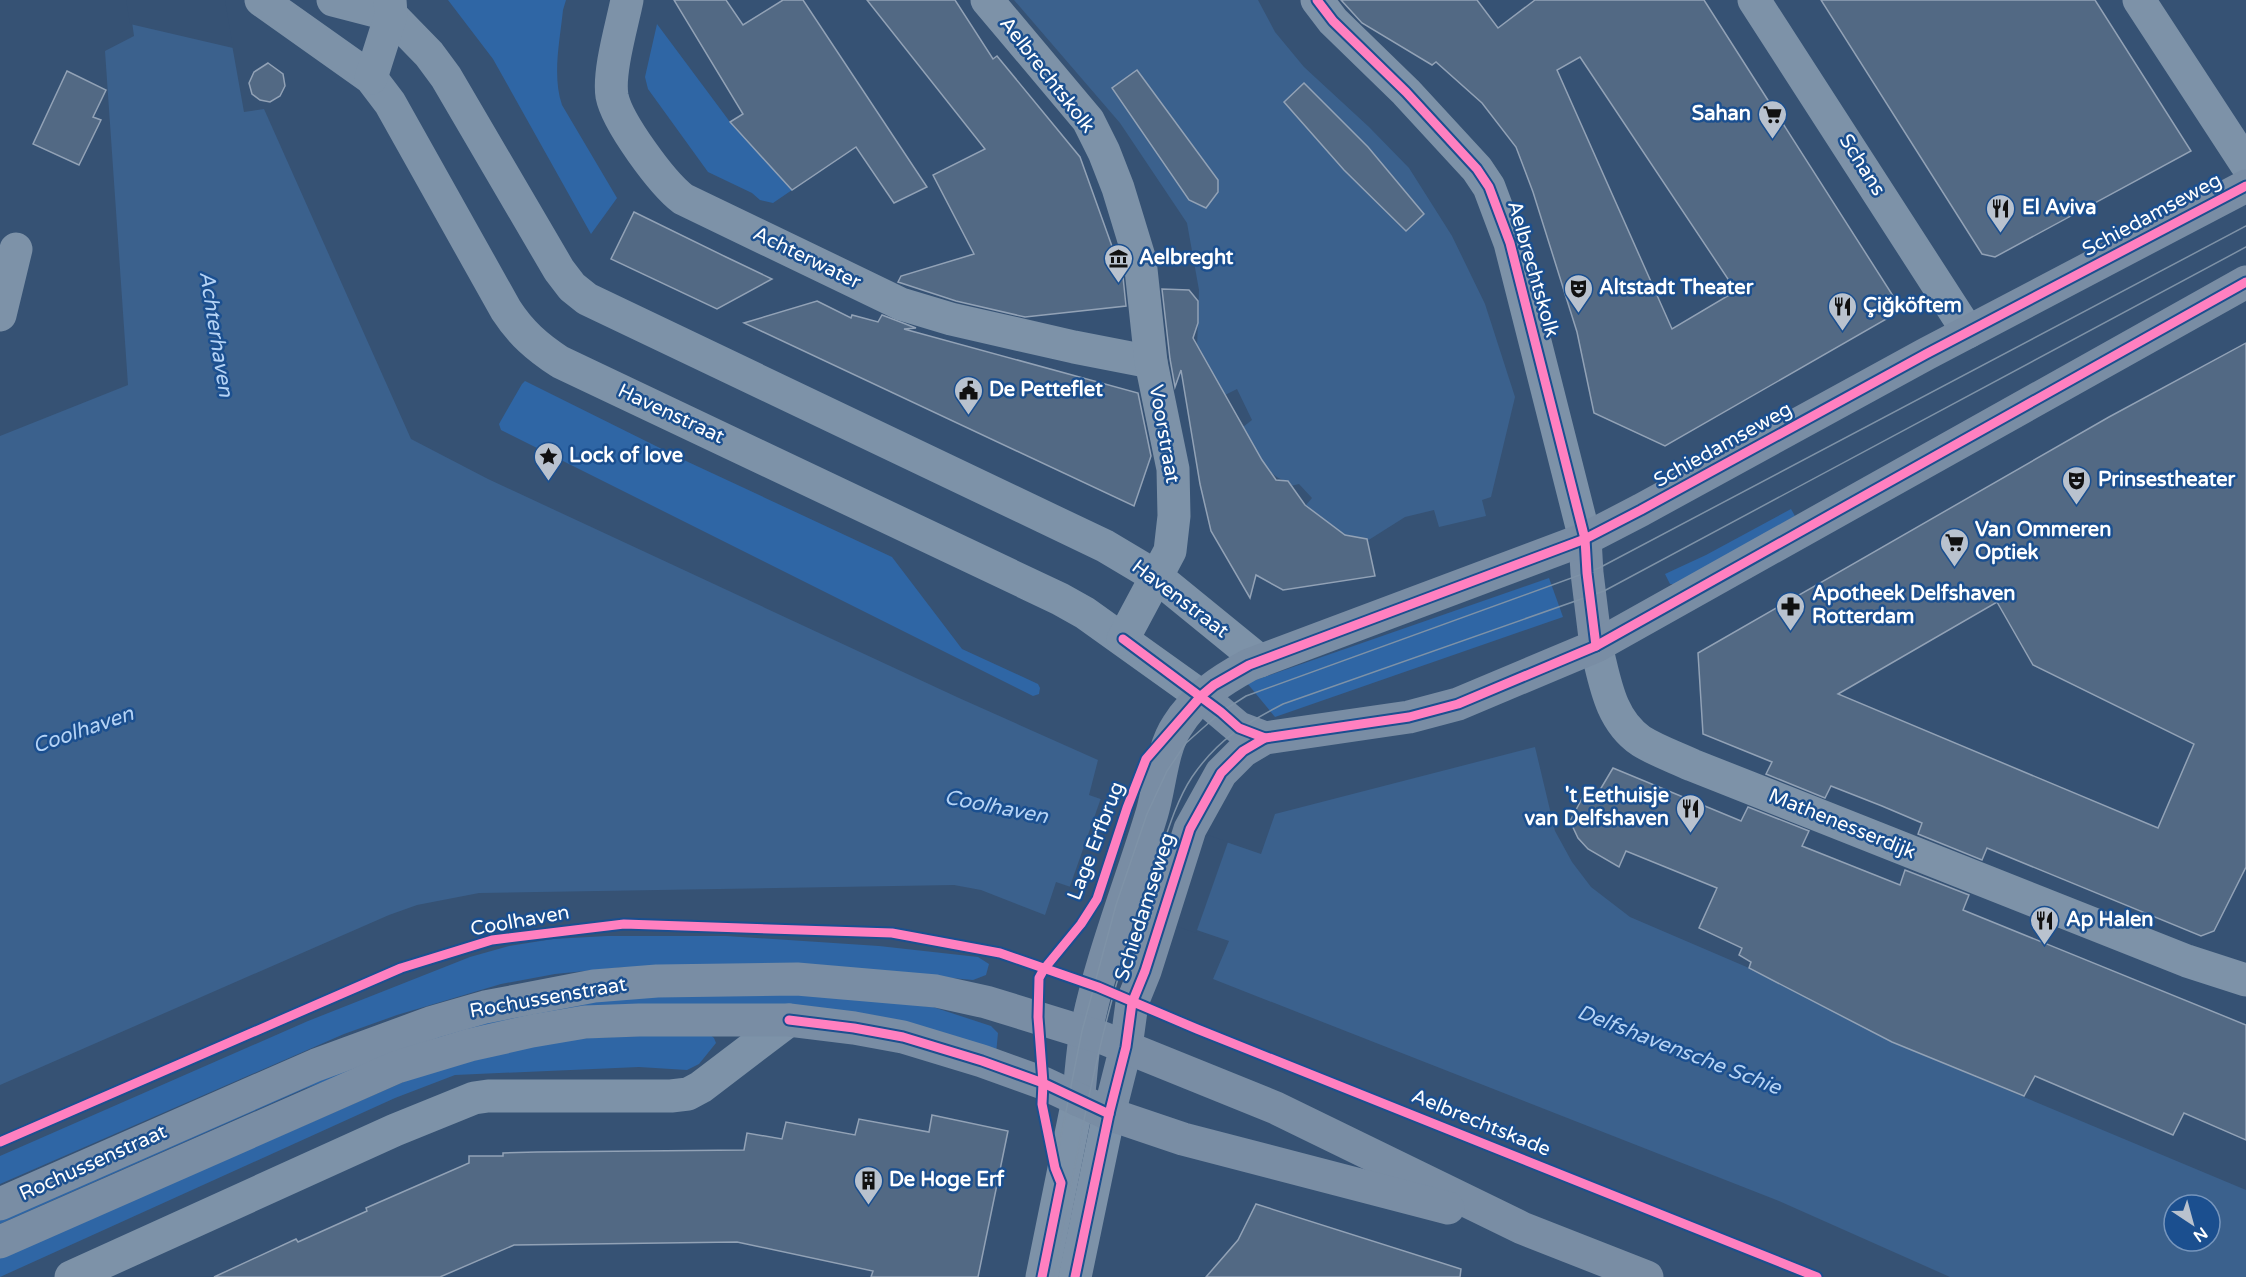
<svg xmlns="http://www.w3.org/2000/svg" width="2246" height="1277" font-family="'Varela Round',sans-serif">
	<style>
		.green { fill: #2f66a5 }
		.water { fill: #3b618d; fill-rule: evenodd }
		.pier { fill: #365274 }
		.building { fill: #526984; stroke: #92a2b6; stroke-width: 1.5; fill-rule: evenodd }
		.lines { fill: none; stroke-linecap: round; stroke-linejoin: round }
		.street { stroke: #7d92a8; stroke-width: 33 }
		.secondary { stroke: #798da4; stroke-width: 33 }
		.tram { stroke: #7e92a7; stroke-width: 1.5 }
		.cycleway-casing { stroke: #1b4f8f; stroke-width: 13 }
		.cycleway { stroke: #ff80c0; stroke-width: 9 }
		.labels { text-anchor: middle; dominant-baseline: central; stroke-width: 5; stroke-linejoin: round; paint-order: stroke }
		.street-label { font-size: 20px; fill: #fff; stroke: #1b4f8f }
		.poi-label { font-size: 20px; font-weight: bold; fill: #fff; stroke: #1b4f8f; text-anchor: start }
		.water-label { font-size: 21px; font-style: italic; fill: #b5d3f5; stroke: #1b4f8f }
	</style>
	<rect width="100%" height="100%" fill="#365274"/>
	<g class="green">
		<path d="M448,0h118l-3,10c-3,30 -11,66 -1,95l55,93 -26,36 -98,-175z"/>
		<path d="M657,24l73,98 62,68 -19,13 -13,-3 -8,-7 -44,-21 -60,-83 -3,-12z"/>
		<path d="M525,381l161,80 206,96 70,92 76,35 2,4 -1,6 -6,2 -532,-266 -2,-6 23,-40z"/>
		<path d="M1791,509l4,7 -116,68h-9l-5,-10 41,-19z"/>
		<path d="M1549,578l14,39 -288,100 -28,-34z"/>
		<path d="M607,936h119l153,10 99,11 11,7 -3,11 -13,5 -98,-9 -250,-4 -70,7 -54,10 -104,31 -53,19 -344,150v-28l308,-135 162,-64 39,-11 44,-7z"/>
		<path d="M665,994h141l127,13 58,19 7,7 -2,21 -257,-49 -386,66 -49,18 -304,135v-6l304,-135 147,-54 116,-26z"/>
		<path d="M708,1033l6,5 2,5 -17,21 -12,6 -48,-3 -184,8 -60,23 -395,179v-19l408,-178 87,-26 72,-15z"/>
	</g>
	<g class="water">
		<path d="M129,0h95l20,112 20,-3 147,330 77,40 471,219 139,62 -9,35 172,59 14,-40 260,-67 20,84 17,31 19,25 39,30 119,51 143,74 354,148v87h-296l-171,-76 -566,-222 16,-38 -173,-59 -11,33 -64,-25 -27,-5 -475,8 -62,12 -28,10 -389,170v-649l128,-51 -23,-334 29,-15zM2174,1205h36v36h-36z"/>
		<path d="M1014,0h244l17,32 29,35 65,60 40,41 43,68 33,68 30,93 -24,100 -9,3 4,16 -47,11 -5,-17 -29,7 -38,24v-3l-22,-3 -39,-30 6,-7 -13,-14 -8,2 -3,-5c-22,-2 -35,-37 -45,-54l9,-7 -15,-31 -12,6 -16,-16 -9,-31h-3l2,-58 -12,-67 -67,-100z"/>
	</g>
	<g class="pier">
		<path d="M126,0h99l8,48 -103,-24z"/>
		<path d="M1101,798l127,44 -32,91 -127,-44z"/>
	</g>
	<g class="building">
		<path d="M674,0h52l17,25 40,-25h20l124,187 -33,16 -38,-56 -64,43 -62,-68 13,-8z"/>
		<path d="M867,0h88l38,59 4,-3 83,101 43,120 3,29 -101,11 -69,-16 -58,-19 3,-6 73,-22 -41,-79 52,-26z"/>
		<path d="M1341,0h136l21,28 37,-28h169l198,310 -237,136 -71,-33 -17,-81 -44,-140 -17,-45 -34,-44 -46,-41 -4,3 -70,-42zM1580,57l156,234 -64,38 -115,-259z"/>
		<path d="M1821,0h274l96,151 -196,106 -13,-3z"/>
		<path d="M268,63l15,11 2,12 -5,10 -10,6 -10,-2 -8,-6 -3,-11 5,-11z"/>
		<path d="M1137,70l81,110v12l-12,16 -17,-8 -77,-112z"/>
		<path d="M67,71l39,19 -13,27 8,3 -22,45 -46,-21z"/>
		<path d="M1304,83l64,64 56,67 -18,17 -62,-61 -60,-68z"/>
		<path d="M634,212l92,45 46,22 -55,30 -106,-50z"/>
		<path d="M1162,289l27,1 9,11v22l-5,15 69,122 14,20 12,1 17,24 40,30 22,4 8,37 -92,14 -27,-15 -6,23 -39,-67 -11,-47 -19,-114 -6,17 -5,-28z"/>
		<path d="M817,301l34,17 1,-3 26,7 4,-7 34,13 -12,1 234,64 13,63 -17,50 -390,-183z"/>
		<path d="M2246,343v524l-32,64 -13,5 -214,-88 -5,12 -64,-26 4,-11 -40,-17 -51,-20 -6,12 -59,-24 6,-12 -69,-28 -5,-81 411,-236zM1997,602l36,63 161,79 -36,84 -320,-134z"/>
		<path d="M1613,768l128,53 7,-14 61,24 -7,15 98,39 5,-15 64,25 -6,15 283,115v115l-62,-27 -11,22 -138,-59 -11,20 -132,-54 -143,-74 2,-6 -12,-7 3,-7 -43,-20 18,-40 -91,-37 -7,16 -31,-18 -10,-11 -8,-17 14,-26 10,5z"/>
		<path d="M932,1115l76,16 -30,146h-107l2,-6 -136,-29 -223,3 -74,32h-226l82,-38 2,3 69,-31 -1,-3 103,-45v-7h34v-3l34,-1 207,-2 3,-17 35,6 4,-17 69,13 4,-16 70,13z"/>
		<path d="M1256,1204l205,65 -1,8h-254l32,-37z"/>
	</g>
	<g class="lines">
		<g class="street">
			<path d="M261,0l110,78 19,25 116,207c15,23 31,37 54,52l500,237 25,14 116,83"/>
			<path d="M333,0l58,15 38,39 17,23 113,193 13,17 15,12 518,247 52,31 103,84"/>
			<path d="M627,0c-5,25 -19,72 -15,96 5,26 50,87 71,103l218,105 50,15 123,28 77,15"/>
			<path d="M987,0l101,120 16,32 14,36 22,72 11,102 22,107 1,47 -4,35 -47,88"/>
			<path d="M1317,0l16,21 73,71 71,77 12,18 21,56 75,296"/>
			<path d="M1754,0l214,332"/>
			<path d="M2139,0l107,164"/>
			<path d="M371,78l20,-63 -1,-15"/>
			<path d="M0,315l16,-66"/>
			<path d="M1596,646c9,34 13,73 45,95 16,10 34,16 51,24l495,196 59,19"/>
			<path d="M71,1277l324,-147 79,-32 14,-2h183l17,-2 13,-7 88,-67"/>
			<path d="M1042,1277l36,-177"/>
			<path d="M1075,1277l34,-163"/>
		</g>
		<g class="secondary">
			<path d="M1585,539l2,34 9,73"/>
			<path d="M1201,696l38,32 26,10"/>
			<path d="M1078,1100c3,-22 4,-46 8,-68 15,-75 44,-146 66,-219 8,-27 10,-65 25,-87 18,-29 43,-45 72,-61l336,-126 56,-29 285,-156 320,-168"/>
			<path d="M1109,1114l17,-67 6,-44 13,-32 45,-142 31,-56 22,-22 22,-13 144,-21 49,-13 138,-58 650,-364"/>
			<path d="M0,1204l316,-139 117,-43 52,-15 109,-21 63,-5 140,-2 139,12 50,11 117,36 173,70 246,120 125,49"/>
			<path d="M0,1242l397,-175 73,-22 62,-14 53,-9 54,-2h150l65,8 49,9 79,24 61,22 66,31 74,25 265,69"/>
		</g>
		<g class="tram">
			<path d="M1033,1277l49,-246 34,-126 31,-91 20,-43 19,-28 35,-31 25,-16 353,-128 647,-342"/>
			<path d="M1053,1277c19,-94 35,-189 60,-281 11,-41 26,-81 40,-121 11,-31 21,-71 39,-98 26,-38 51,-52 91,-73l321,-113 642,-344"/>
		</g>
		<defs>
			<g id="cycleway">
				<path d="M1317,0l16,21 73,71 71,77 12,18 21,56 75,296 2,34 9,73"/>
				<path d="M1123,639l98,73 18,16 26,10"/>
				<path d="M789,1020l65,8 49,9 79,24 61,22 66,31"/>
				<path d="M0,1142l401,-174 91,-28 132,-16 268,9 108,20 98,34 99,42 620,248"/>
				<path d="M1042,1277l19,-94 -6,-15 -13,-64 1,-21 -5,-66 1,-39 5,-9 37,-45 16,-25 30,-91 19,-49 55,-63 13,-11 35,-20 336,-126 56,-29 285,-156 320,-168"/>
				<path d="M1075,1277l34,-163 17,-67 6,-44 13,-32 45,-142 31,-56 22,-22 22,-13 144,-21 49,-13 138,-58 650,-364"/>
			</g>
		</defs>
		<use href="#cycleway" class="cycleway-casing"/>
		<use href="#cycleway" class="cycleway"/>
	</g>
	<defs>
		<symbol id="supermarket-pin" viewBox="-11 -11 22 30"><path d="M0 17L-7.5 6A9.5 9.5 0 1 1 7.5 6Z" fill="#b9c2ce" stroke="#1b4f8f"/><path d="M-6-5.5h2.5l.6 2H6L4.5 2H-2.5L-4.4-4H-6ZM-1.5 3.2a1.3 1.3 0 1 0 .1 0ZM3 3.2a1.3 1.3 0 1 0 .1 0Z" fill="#111"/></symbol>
		<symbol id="restaurant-pin" viewBox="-11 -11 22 30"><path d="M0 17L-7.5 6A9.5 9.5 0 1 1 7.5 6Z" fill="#b9c2ce" stroke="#1b4f8f"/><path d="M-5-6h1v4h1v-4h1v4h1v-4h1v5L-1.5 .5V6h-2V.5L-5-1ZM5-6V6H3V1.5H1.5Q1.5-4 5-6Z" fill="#111"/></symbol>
		<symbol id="museum-pin" viewBox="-11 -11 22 30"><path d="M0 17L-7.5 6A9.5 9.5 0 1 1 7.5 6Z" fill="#b9c2ce" stroke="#1b4f8f"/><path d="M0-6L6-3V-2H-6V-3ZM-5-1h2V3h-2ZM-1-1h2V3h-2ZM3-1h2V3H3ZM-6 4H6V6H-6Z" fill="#111"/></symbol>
		<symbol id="theatre-pin" viewBox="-11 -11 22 30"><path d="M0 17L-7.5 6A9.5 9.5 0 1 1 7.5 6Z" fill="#b9c2ce" stroke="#1b4f8f"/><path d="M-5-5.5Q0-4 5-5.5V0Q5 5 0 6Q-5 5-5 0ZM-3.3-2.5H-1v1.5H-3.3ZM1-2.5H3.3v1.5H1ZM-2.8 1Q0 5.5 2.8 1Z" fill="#111"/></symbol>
		<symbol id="civic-pin" viewBox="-11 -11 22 30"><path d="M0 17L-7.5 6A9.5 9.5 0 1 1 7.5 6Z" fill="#b9c2ce" stroke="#1b4f8f"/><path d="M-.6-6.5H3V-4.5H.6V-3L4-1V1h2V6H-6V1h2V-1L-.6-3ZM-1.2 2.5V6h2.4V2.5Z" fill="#111"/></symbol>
		<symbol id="sight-pin" viewBox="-11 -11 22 30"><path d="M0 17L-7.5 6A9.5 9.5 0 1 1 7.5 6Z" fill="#b9c2ce" stroke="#1b4f8f"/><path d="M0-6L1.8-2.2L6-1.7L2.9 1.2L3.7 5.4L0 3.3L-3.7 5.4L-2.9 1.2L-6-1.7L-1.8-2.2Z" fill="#111"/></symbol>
		<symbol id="pharmacy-pin" viewBox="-11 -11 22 30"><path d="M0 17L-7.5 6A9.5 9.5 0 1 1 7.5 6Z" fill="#b9c2ce" stroke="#1b4f8f"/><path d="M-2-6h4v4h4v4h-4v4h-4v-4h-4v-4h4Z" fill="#111"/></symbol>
		<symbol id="building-pin" viewBox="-11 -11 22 30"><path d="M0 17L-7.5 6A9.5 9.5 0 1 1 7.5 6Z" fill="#b9c2ce" stroke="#1b4f8f"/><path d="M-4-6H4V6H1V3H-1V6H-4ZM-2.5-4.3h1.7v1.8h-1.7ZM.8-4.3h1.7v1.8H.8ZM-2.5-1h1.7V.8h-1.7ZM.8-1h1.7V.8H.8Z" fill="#111"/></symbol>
	</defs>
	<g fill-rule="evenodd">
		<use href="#supermarket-pin" x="1756" y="98" width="33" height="45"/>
		<use href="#restaurant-pin" x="1984" y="192" width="33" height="45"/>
		<use href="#museum-pin" x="1102" y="242" width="33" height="45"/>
		<use href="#theatre-pin" x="1562" y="272" width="33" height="45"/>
		<use href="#restaurant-pin" x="1826" y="290" width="33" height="45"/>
		<use href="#civic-pin" x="952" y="374" width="33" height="45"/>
		<use href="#sight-pin" x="532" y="440" width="33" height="45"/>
		<use href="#theatre-pin" x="2060" y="464" width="33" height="45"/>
		<use href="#supermarket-pin" x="1938" y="526" width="33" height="45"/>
		<use href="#pharmacy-pin" x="1774" y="590" width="33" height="45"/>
		<use href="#restaurant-pin" x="1674" y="792" width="33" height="45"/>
		<use href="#restaurant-pin" x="2028" y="904" width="33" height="45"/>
		<use href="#building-pin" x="852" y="1164" width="33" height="45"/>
	</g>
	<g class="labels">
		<g class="street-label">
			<text transform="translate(1047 75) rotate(52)">Aelbrechtskolk</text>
			<text transform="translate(1862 165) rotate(58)">Schans</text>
			<text transform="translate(2152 215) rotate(-28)">Schiedamseweg</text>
			<text transform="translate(807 258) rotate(26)">Achterwater</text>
			<text transform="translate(1533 269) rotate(74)">Aelbrechtskolk</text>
			<text transform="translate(671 414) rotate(25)">Havenstraat</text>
			<text transform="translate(1164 434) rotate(80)">Voorstraat</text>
			<text transform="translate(1723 445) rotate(-29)">Schiedamseweg</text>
			<text transform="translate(1180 599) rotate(37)">Havenstraat</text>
			<text transform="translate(1842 824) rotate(22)">Mathenesserdijk</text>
			<text transform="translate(1096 841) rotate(-69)">Lage Erfbrug</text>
			<text transform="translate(1145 907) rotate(-72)">Schiedamseweg</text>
			<text transform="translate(520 921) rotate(-10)">Coolhaven</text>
			<text transform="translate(548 998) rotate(-10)">Rochussenstraat</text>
			<text transform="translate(1481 1123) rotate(22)">Aelbrechtskade</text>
			<text transform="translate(93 1163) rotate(-24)">Rochussenstraat</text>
		</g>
		<g class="poi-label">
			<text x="1751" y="114" text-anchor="end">Sahan</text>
			<text x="2022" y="208">El Aviva</text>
			<text x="1139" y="258">Aelbreght</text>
			<text x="1599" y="288">Altstadt Theater</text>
			<text x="1863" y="306">Çiğköftem</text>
			<text x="989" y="390">De Petteflet</text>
			<text x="569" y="456">Lock of love</text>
			<text x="2098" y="480">Prinsestheater</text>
			<text x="1975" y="530">Van Ommeren<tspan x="1975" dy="23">Optiek</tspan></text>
			<text x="1812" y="594">Apotheek Delfshaven<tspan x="1812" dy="23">Rotterdam</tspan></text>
			<text x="1669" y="796" text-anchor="end">'t Eethuisje<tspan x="1669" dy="23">van Delfshaven</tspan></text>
			<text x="2066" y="920">Ap Halen</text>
			<text x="889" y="1180">De Hoge Erf</text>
		</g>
		<g class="water-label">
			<text transform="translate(216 334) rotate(81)">Achterhaven</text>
			<text transform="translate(83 730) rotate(-19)">Coolhaven</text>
			<text transform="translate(996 807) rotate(11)">Coolhaven</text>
			<text transform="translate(1679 1050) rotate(21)">Delfshavensche Schie</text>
		</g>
	</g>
	<g transform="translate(2192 1223) rotate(144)"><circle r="28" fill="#1b4f8f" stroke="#7695bc" stroke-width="1.5"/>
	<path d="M0-4.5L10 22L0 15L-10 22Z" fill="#b9c2ce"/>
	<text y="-9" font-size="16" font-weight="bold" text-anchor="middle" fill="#ffffff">N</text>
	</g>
</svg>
